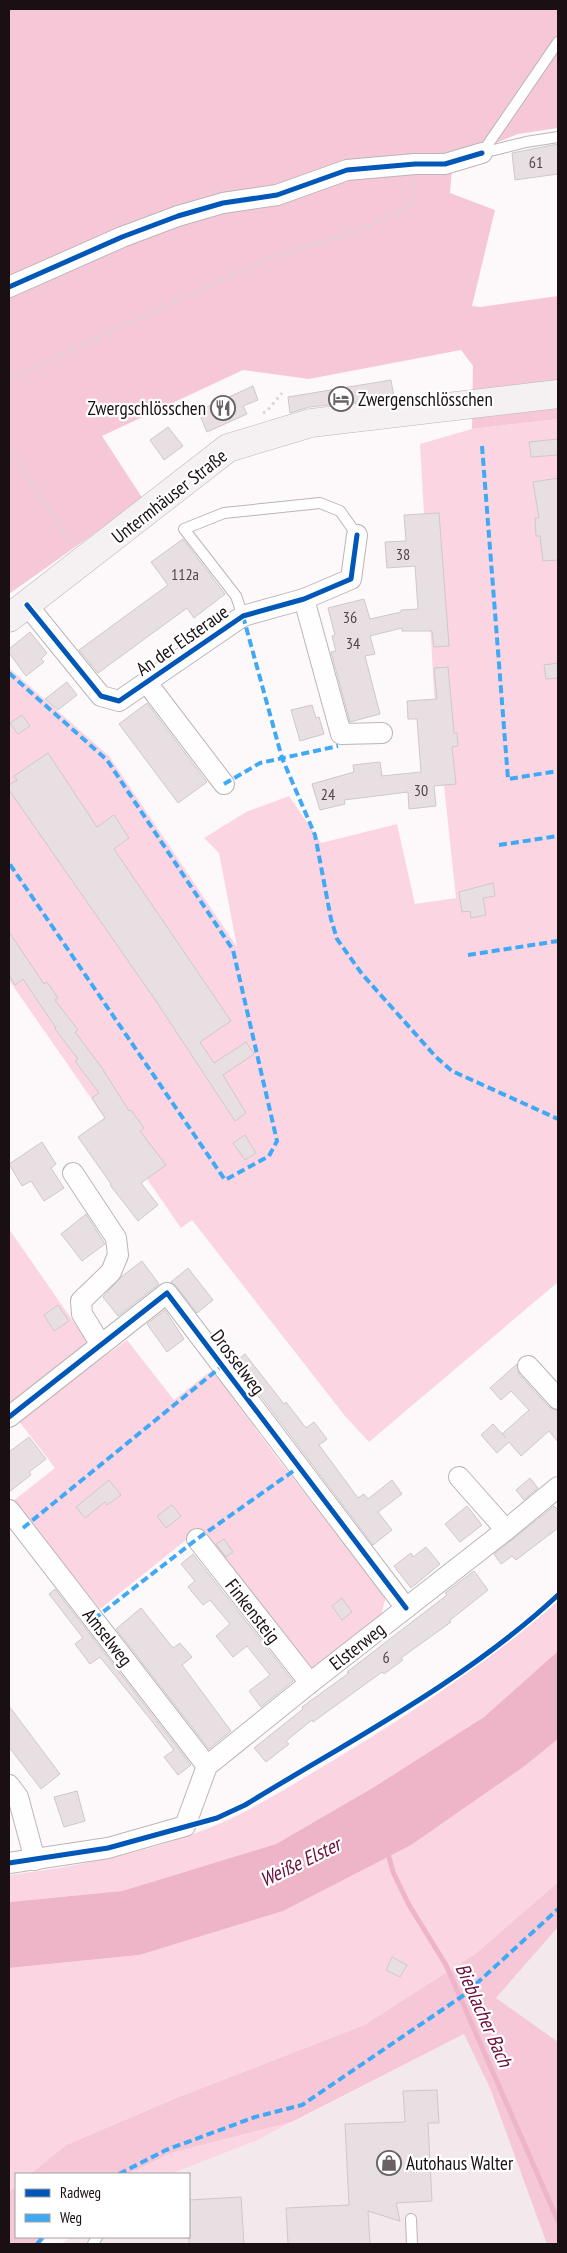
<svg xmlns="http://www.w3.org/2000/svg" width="567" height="2253" font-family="'PT Sans Narrow',sans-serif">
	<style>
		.built { fill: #f3e8eb }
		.green { fill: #fbd6e2 }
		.forest { fill: #f6c8d7 }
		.water { fill: #eeb4c8 }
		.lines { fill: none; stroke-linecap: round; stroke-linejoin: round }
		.stream { stroke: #eeb4c8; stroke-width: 5 }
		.building { fill: #e8dfe2; stroke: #cfc8ca }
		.lane-casing { stroke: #bcb5b7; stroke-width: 12 }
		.street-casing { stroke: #bcb5b7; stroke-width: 22 }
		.secondary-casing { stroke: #bcb5b7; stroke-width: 29 }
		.path { stroke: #d8d6d6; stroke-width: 3; stroke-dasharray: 2.5 4; stroke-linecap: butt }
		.lane { stroke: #fffefe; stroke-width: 10 }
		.street { stroke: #fffefe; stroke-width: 20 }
		.secondary { stroke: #f5f1f3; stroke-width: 28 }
		.quiet { stroke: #3fa9f5; stroke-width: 4; stroke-dasharray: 8 4; stroke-linecap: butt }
		.cycleway-casing { stroke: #fff; stroke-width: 8 }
		.cycleway { stroke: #0057b8; stroke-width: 5 }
		.labels { text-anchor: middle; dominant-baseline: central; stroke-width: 4.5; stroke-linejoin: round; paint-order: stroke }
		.number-label { font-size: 16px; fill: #51464a }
		.poi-label { font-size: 19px; fill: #1a0f13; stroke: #fff; text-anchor: start }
		.street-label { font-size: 19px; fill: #1a0f13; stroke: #fff }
		.water-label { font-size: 20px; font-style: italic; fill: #6d0e3c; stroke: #fff }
	</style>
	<rect width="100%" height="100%" fill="#fdf9fa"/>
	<path class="built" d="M558,1927v317h-497l9,-7h119v-63h-18l87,-34 206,-106z"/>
	<g class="green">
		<path d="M558,419v863l-189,160 -24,-26 -153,-196 -11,8 -172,-248v-312l100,88 128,191 -18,-94 -15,-15 42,-26 43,-16 32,47 76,-19 18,80 41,-6 -22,-206 -14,-248 52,-15z"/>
		<path d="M9,1229l82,118 -82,65z"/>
		<path d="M127,1340l47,60 38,-30 66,89 108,137 -6,24 -69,53 -115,-141 -96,77 -87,-108 42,-33 -37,-48z"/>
		<path d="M558,1601v50l-74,66 -110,70 -98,57 -154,47 -113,11v-27c63,-8 124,-19 184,-41 44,-15 84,-40 124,-64 85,-50 167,-104 241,-169z"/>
		<path d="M558,1739v143l-83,72 -111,71 -188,73 -110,47 -36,29h-14v12l-7,6v-224l130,-13 387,-190z"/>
		<path d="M292,2122l-34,18 -87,34h-43l44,-21z"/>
	</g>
	<g class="forest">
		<path d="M9,9h549v119l-40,6 -30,12 -35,10 -3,37 45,17 -23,96 8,1 78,-11v123l-86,10 1,-63 -12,-16 -152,29 -66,-9 -141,66 41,63 -134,95z"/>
		<path d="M558,1882v45l-62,71 62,44v202h-11l-57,-156 -26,-54 -172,88 -120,31 -44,21h-98l36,-29 110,-47 188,-73 111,-71z"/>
		<path d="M16,2186v51h31l-7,7h-31v-52z"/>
	</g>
	<path class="water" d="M558,1651v88l-32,26 -115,80 -128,66 -144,44 -130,13v-66l113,-11 154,-47 98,-57 110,-70z"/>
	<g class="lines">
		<path class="stream" d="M387,1850l6,22 16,33 37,60 112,256"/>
	</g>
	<g class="building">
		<path d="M558,144v30l-43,6 -3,-27z"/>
		<path d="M391,380l3,18 -85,9 -19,6 -2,-16z"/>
		<path d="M253,386l5,14 -15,6 4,8 -40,18 -9,-21z"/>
		<path d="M168,427l15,19 -19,14 -14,-20z"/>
		<path d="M558,439v16l-27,2 -2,-15z"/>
		<path d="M558,478v82l-15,1 -3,-25h-4l-1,-18h4l-6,-36z"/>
		<path d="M439,513l10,133 -15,1 -2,-16h-30v-3l-32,8 5,18 -10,2 15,58 -30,8 -19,-70 5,-1 -4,-15 3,-1 -7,-27 36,-9 6,20 31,-7v-2l17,-1 -3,-43 -28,2 -2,-26 21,-1 -2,-26z"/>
		<path d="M183,539l42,55 -31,24 -7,-10 -89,65 -19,-23 89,-65 -17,-23z"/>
		<path d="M30,632l17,21 -6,6 3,3 -18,14 -17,-23v-4z"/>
		<path d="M558,663v15l-12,1 -2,-14z"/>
		<path d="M448,667l6,66h3l1,13 -6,1 4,37 -22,2 2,20 -27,3 -1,-17 -64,8 1,4 -25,6 -8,-26 42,-12 -1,-7 27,-3 2,14 39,-4 -4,-53h-9l-1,-18 30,-2 -3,-31z"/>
		<path d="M67,682l10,13 -19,15 -13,-11z"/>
		<path d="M147,703l60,79 -29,21 -59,-79z"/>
		<path d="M312,705l4,13 3,-1 5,17 -24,7 -9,-31z"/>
		<path d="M22,715l8,11 -12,8 -8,-11z"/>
		<path d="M48,753l49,74 17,-12 15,23 -15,11 117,172 -31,21 14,21 32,-21 8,12 -31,21 23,38 -11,8 -79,-120 -147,-211v-5l8,-5 -3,-4z"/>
		<path d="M493,883l2,13 -12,2 3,17 -15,3 -1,-7 -8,1 -3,-20z"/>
		<path d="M9,932l35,52 3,-2 11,16 -3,2 23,30 -3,2 27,36 27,43 2,-1 13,18 -4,3 26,34 -25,18 17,22 -20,16 -28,-36 1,-1 -33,-47 27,-19 -13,-20 7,-5 -24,-32 3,-2 -23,-30 1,-1 -33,-49 -8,6 -6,-10z"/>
		<path d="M245,1135l11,18 -11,7 -12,-17z"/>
		<path d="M42,1142l14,22 -5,4 13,20 -20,13 -13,-20 -9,5 -13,-22z"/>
		<path d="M86,1214l19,30 -23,17 -21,-27z"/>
		<path d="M142,1261l17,23 -41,32 -15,-19 18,-20z"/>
		<path d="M188,1268l25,32 -16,13 -21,-27 -5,-4z"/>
		<path d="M58,1305l11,16 -15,10 -10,-16z"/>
		<path d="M165,1310l19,29 -17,13 -20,-28z"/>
		<path d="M245,1354l39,50 2,-2 20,26 8,-6 13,17 -8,6 39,53 6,-4 4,5 24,-19 10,14 -24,18 14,18 -19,15 -138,-183z"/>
		<path d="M517,1364l2,10 30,33 9,4v31l-9,-11 -28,25 -12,-14 -12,11 -16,-18 12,-11 13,14 -4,-4 27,-24 -18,-19 -10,9 -11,-12z"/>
		<path d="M29,1437l17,22 -17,13 2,3 -22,17v-40z"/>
		<path d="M530,1478l8,10 -14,12 -8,-10z"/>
		<path d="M109,1480l12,15 -14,10 -2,-3 -20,16 -9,-11z"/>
		<path d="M172,1505l9,11 -15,12 -9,-12z"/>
		<path d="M467,1506l15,19 -22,17 -15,-18z"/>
		<path d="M554,1506l4,4v18l-42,32 -4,-4 -11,8 -7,-10z"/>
		<path d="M224,1539l9,13 -7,5 -10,-13z"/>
		<path d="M426,1547l14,17 -29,24 -17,-22 17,-13 2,4z"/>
		<path d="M193,1554l100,127 -32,26 -12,-16 21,-16 -23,-29 -14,11 -17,-21 14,-12 -20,-24 -7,5 -15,-18 7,-6 -14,-17z"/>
		<path d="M474,1571l14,19 -39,31 2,1 -50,36 2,2 -19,14 -2,-2 -69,50 -1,-2 -26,21 3,3 -23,18 -12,-14 49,-39 -1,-2 47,-34 -2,-1 100,-77 -2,-2z"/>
		<path d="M55,1589l136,176 -13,10 -14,-18 10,-7 -23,-30 -51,-63 -10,7 -15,-20 8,-6 -34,-44z"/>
		<path d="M342,1598l10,14 -10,8 -10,-14z"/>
		<path d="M141,1608l32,40 7,-5 12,14 -10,8 49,66 -22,18 -93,-120z"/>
		<path d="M9,1706l51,68 -19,15 -32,-42z"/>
		<path d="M77,1791l8,30 -21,6 -10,-30z"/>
		<path d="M392,1957l15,8 -7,12 -14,-7z"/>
		<path d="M437,2090l2,33h-11l4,78 -36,2 4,18 -32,-10 2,33h-82l-2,-36 63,-3 -4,-81 60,-2 -2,-31z"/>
		<path d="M241,2197l3,47h-55v-44z"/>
	</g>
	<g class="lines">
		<defs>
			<g id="lane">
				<path d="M482,153l76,-111"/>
				<path d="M482,153l44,-11 32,-5"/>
				<path d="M243,616l-7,-20 -52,-67 40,-16 96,-10 20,8 17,24"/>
				<path d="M411,2219l1,25"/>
				<path d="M93,2244l4,-7"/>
			</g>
			<g id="street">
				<path d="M9,287l113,-50 56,-21 45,-13 54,-8 70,-25 68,-6h30l37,-11"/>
				<path d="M304,599l37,135 41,-1"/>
				<path d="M27,605l74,91 18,5 124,-85 61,-17 47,-20 6,-44"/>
				<path d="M147,683l77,101"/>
				<path d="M73,1173l43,65 2,17 -7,17 -30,29 1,13 19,31"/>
				<path d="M528,1366l30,33"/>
				<path d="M9,1417l158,-124 239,315"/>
				<path d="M459,1477l47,53"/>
				<path d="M9,1510l198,256"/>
				<path d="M197,1539l113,144"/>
				<path d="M9,1785l9,12 17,63"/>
				<path d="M9,1863l99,-15 77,-22 22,-60 103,-83 196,-153 52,-43"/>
			</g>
			<path id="secondary" d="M9,618l219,-170 83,-25 247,-29"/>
		</defs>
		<use href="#lane" class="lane-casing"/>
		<use href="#street" class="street-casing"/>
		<use href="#secondary" class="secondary-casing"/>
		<g class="path">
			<path d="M9,379l265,-123 84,-25 55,-27 1,-23"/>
			<path d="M263,413l4,-2 15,-18"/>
			<path d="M9,447l61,96"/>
		</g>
		<use href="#lane" class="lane"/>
		<use href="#street" class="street"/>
		<use href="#secondary" class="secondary"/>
		<g class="quiet">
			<path d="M482,446l26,333 50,-8"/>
			<path d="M243,616l39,142 33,77 16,84 6,20 25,35 74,83 16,14 106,48"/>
			<path d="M9,673l98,87 126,190 44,191 -8,15 -44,24 -216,-317"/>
			<path d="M224,784l36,-21 78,-17"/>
			<path d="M499,845l59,-9"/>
			<path d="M468,955l90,-14"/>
			<path d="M23,1528l199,-162"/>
			<path d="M94,1619l103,-80 102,-72"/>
			<path d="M119,2174l47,-24 89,-33 47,-12 162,-110 94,-86"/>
			<path d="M37,2244l6,-7"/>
		</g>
		<defs>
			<g id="cycleway">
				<path d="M9,287l113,-50 56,-21 45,-13 54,-8 70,-25 68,-6h30l37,-11"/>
				<path d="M27,605l74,91 18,5 124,-85 61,-17 47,-20 6,-44"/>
				<path d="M9,1417l158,-124 239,315"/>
				<path d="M9,1863l99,-15 109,-30 28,-13c106,-65 222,-125 313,-210"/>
			</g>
		</defs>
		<use href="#cycleway" class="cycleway-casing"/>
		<use href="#cycleway" class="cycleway"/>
	</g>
	<defs>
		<symbol id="hotel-ring" viewBox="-11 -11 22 22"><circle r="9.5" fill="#fff" stroke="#696164" stroke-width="1.5"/><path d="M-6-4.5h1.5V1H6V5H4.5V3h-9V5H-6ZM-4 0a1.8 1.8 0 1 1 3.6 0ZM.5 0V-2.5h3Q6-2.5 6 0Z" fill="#696164"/></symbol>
		<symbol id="restaurant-ring" viewBox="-11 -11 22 22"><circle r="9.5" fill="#fff" stroke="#696164" stroke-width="1.5"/><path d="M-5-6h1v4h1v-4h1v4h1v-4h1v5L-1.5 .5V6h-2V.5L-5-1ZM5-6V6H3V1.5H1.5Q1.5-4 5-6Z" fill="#696164"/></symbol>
		<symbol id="shop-ring" viewBox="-11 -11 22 22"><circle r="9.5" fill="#fff" stroke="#696164" stroke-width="1.5"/><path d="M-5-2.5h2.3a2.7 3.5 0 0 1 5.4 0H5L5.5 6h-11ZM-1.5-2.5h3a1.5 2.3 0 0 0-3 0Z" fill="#696164"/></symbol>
	</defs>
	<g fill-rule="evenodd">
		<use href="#hotel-ring" x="327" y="385" width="28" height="28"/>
		<use href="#restaurant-ring" x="209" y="394" width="28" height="28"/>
		<use href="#shop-ring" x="375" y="2149" width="28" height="28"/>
	</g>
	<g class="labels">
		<g class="number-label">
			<text x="536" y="162">61</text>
			<text x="403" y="554">38</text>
			<text x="185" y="574">112a</text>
			<text x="350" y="617">36</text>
			<text x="353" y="643">34</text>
			<text x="421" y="790">30</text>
			<text x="328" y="794">24</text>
			<text x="386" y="1657">6</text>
		</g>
		<g class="poi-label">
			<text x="358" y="399">Zwergenschlösschen</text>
			<text x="206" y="408" text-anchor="end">Zwergschlösschen</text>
			<text x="406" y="2163">Autohaus Walter</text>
		</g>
		<g class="street-label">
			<text transform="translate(169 496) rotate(-38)">Untermhäuser Straße</text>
			<text transform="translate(182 640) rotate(-35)">An der Elsteraue</text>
			<text transform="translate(238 1362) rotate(53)">Drosselweg</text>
			<text transform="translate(253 1611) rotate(52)">Finkensteig</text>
			<text transform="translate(108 1637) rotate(52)">Amselweg</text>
			<text transform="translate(357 1646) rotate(-38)">Elsterweg</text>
		</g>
		<g class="water-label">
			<text transform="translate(300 1862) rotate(-26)">Weiße Elster</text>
			<text transform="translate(484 2015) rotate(66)">Bieblacher Bach</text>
		</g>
	</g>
	<rect width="567" height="2253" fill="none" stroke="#1a0f13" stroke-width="20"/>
	<rect x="15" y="2173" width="175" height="65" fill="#ffffff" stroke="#a39fa1"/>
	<rect x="25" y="2189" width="25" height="8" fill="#0057b8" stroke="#a39fa1"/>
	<text x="60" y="2198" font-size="15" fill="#1a0f13">Radweg</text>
	<rect x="25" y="2214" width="25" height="8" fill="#3fa9f5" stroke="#a39fa1"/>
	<text x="60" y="2223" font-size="15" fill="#1a0f13">Weg</text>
</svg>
